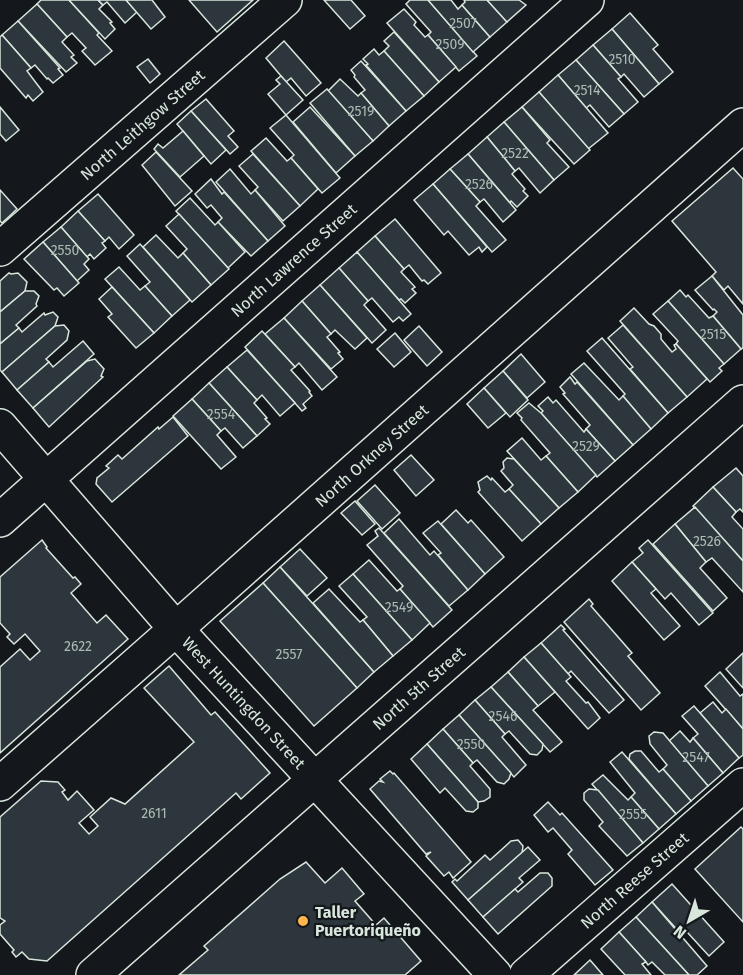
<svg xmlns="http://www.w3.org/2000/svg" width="743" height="975" font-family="'Fira Sans',sans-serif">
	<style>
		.building { fill: #2c363c; stroke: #d8e6dc; stroke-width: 1.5 }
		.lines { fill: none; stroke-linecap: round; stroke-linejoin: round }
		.minor-casing { stroke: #d8e6dc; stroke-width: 36 }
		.major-casing { stroke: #d8e6dc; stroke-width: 36 }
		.minor { stroke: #14181c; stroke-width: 33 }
		.major { stroke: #14181c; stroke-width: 33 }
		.poi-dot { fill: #ffb74d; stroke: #14181c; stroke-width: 2 }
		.labels { text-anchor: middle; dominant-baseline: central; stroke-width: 4.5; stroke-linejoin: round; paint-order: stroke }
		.number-label { font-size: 14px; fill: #adbab4 }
		.street-label { font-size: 16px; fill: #d8e6dc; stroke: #14181c }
		.poi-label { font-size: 16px; font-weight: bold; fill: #d8e6dc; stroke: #14181c; text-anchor: start }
	</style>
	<rect width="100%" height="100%" fill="#14181c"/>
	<g class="building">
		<path d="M41,0h28l30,33 -2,2 15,16 -17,14 -13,-14 4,-3 -14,-15 -5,4 -30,-33z"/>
		<path d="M69,0h29l5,5 -4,4 13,13 -2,1 5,6 -10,10z"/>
		<path d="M98,0h28l11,12 -12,11 -18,-21 -4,3z"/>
		<path d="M126,0h26l13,17 -14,12z"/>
		<path d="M189,0h64l-36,32z"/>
		<path d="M324,0h27l14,16 -15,13z"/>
		<path d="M410,0h18l49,56 -18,15 -31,-36 3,-3 -25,-28z"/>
		<path d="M428,0h23l7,9 4,-4 28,32 -17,15z"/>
		<path d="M464,0h23l20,22 -17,15 -28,-32 3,-3z"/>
		<path d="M487,0h32l7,5 -19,17z"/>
		<path d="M37,4l30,33 -5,5 12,13 -3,2 6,6 -11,9 -48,-51z"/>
		<path d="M404,9l12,13 -2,3 11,12 3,-2 28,32 -17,15 -52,-59z"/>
		<path d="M630,13l28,32 -5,4 20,23 -14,12 -47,-55z"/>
		<path d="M18,21l42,47 -2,1 5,6 -10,8 -5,-5 -1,1 -12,-14 -4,3 -29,-33z"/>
		<path d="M612,29l47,55 -15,13 -20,-23 -3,3 -28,-32z"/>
		<path d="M394,32l45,50 -15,14 -40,-45 5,-5 -5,-5z"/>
		<path d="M2,35l29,33 -4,3 16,21 -10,9 -5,-6 -2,3 -26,-30v-31z"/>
		<path d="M284,41l37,42 -15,13 -15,-18 -5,4 -20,-24z"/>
		<path d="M593,45l28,32 -3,2 20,23 -14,12 -48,-54z"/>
		<path d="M374,49l5,6 5,-4 40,45 -18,15 -40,-46 2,-1 -5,-5z"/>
		<path d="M148,59l12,15 -10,9 -13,-16z"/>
		<path d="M576,60l48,54 -15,13 -19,-22 -4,3 -28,-33z"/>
		<path d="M361,61l45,50 -17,15 -28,-33 4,-3 -11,-13 1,-2 -4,-5z"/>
		<path d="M558,75l50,58 -20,16 -49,-57z"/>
		<path d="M281,76l22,24 -17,15 -18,-21 12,-10 -4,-4z"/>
		<path d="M340,79l18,17 3,-3 28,33 -16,15 -45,-50z"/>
		<path d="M327,89l46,52 -18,15 -45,-53z"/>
		<path d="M539,92l51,58 -16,14 -52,-57z"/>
		<path d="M206,99l28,32 -6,5 10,11 -8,7 -39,-43z"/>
		<path d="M0,107l19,23 -13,11 -6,-7z"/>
		<path d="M310,107l45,49 -19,17 -43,-51z"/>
		<path d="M522,107l28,33 -3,3 22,24 -15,13 -50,-58z"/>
		<path d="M191,111l35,39 -15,14 -34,-40z"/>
		<path d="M286,115l54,63 -18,15 -31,-35 3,-3 -24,-27z"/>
		<path d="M504,122l50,58 -14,13 -21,-25 -4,3 -28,-34z"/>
		<path d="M183,131l21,25 -24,21 -26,-28 4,-5 5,4z"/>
		<path d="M487,137l28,34 -3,3 13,15 -2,2 5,5 -11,11 -6,-6 -1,2 -42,-49z"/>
		<path d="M266,138l21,23 4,-3 27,31 -18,17 -49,-55z"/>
		<path d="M156,152l36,39 -17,15 -33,-41z"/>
		<path d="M253,154l47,52 -17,15 -28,-31 3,-3 -19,-21z"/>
		<path d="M468,154l48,56 -13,12 -19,-23 -4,3 -30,-33z"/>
		<path d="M733,168l10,11v125l-15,-18 -4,4 -12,-14 4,-4 -44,-51z"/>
		<path d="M230,169l21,25 4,-4 30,36 -17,15 -52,-59z"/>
		<path d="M450,169l30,33 -4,4 30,34 -14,12 -59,-68z"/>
		<path d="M211,179l11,15 2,-2 44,49 -17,15 -33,-34 4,-4 -11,-13 -4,3 -12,-14z"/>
		<path d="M433,184l54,63 -5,5 -3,-5 -10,8 -21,-24 -4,4 -30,-35z"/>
		<path d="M0,190l17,19 -15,14 -2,-2z"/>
		<path d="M98,194l36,41 -15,14 -10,-12 -4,4 -27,-30z"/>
		<path d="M190,198l25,27 3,-3 27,30 -17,16 -52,-57z"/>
		<path d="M78,211l27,30 -3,2 4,5 -12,11 -4,-5 -3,3 -26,-30z"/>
		<path d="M179,214l50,55 -18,16 -28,-32 4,-4 -21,-23z"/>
		<path d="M395,219l46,54 -13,11 -4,-4 -2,1 -13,-16 -5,4 -29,-33z"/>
		<path d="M61,227l28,32 -5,5 5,6 -12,11 -34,-39z"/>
		<path d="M156,235l22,23 5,-5 28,32 -19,17 -49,-55z"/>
		<path d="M375,236l29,33 -3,3 14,15 -3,2 4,4 -11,10 -4,-4 -2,1 -42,-48z"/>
		<path d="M43,242l36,41 -15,13 -7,-8 -3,2 -30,-31z"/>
		<path d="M140,244l50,56 -18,16 -27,-30 5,-4 -23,-26z"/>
		<path d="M357,252l54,62 -8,7 -4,-4 -6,5 -21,-24 -4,3 -29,-33z"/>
		<path d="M119,267l21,23 5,-4 27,30 -18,17 -49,-54z"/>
		<path d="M339,268l29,33 -4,4 22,25 -14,13 -52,-58z"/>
		<path d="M9,273l2,1 7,-1 9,9 -2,9 -25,21v-31z"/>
		<path d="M712,276l31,39v33l-2,1 -28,-33 4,-4 -3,-3 -1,1 -18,-20z"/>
		<path d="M320,285l47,53 -12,11 -20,-19 -4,4 -29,-33z"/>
		<path d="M112,287l42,46 -18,15 -28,-31 4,-3 -13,-15z"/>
		<path d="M680,290l6,7 2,-2 21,23 4,-2 28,33 -17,15 -56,-63z"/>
		<path d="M25,291h9l5,5 -3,8 1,2 -21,19 3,3 -19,16v-32z"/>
		<path d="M302,301l29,33 -4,3 13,15 -2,1 5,6 -12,10 -47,-51z"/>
		<path d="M668,301l56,63 -5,4 3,3 -12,11 -34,-38 2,-3 -25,-27z"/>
		<path d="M634,308l15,16 5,2 7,8v5l11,13 4,-3 -2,-4 2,-1 31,35 -20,18 -67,-76z"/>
		<path d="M53,312l5,5 -3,9 -53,46 -2,-2v-26l19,-16 3,4 22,-19 1,2z"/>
		<path d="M284,318l53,59 -15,13 -23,-27 -4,4 -30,-33z"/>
		<path d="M64,325l5,6 -2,9 -21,19 3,3 -32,28 -15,-18 53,-46z"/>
		<path d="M623,325l64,72 -19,16 -38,-44 3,-2 -25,-29z"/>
		<path d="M419,326l23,26 -15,14 -23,-26z"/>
		<path d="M262,331l33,36 -4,3 19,21 -1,1 3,4 -9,8 3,4 -4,3 -57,-64z"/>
		<path d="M395,333l16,19 -17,15 -17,-18z"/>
		<path d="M602,338l66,75 -17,16 -28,-33 2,-2 -38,-43z"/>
		<path d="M83,341l11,13 -61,54 -16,-18 32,-28 4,5z"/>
		<path d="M247,350l48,53 -15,13 -18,-21 -5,5 -30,-33z"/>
		<path d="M521,354l24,28 -18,16 -24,-27z"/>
		<path d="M95,359l9,10 -3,7 2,1 -54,50 -16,-19 54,-47z"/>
		<path d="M584,363l35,37 4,-4 28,33 -18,16 -62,-71z"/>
		<path d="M227,367l30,33 -3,3 13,15 -2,1 5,5 -13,12 -48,-53z"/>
		<path d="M503,371l25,29 -18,17 -26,-29z"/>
		<path d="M570,377l5,7 2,-2 56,63 -18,16 -29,-32 4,-4 -27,-31 2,-1 -5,-6z"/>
		<path d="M209,383l48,53 -14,12 -18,-20 -4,3 -29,-32z"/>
		<path d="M484,388l22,25 -18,15 -21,-24z"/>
		<path d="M548,397l5,6 3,-3 28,32 2,-3 29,32 -18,16 -56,-64 2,-2 -5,-5z"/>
		<path d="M192,399l29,32 -4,4 19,22 -15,12 -48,-53z"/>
		<path d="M529,403l12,10 55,62 -18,17 -32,-36 4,-3 -29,-33 1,-2 -5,-5z"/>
		<path d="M173,417l15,19 -76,66 -16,-18 1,-6 12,-10 -3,-2 12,-11 4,4 36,-32 1,2z"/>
		<path d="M522,438l19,22 5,-4 32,36 -19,16 -52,-57z"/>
		<path d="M411,455l23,25 -18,16 -22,-26z"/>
		<path d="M507,458l7,1 45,49 -18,16 -32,-35 4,-4 -12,-14 3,-3 -1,-6z"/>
		<path d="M736,468l7,8v36l-3,-3 -4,3 -23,-25z"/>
		<path d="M487,476l4,4 1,-2 13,14 4,-3 32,35 -19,17 -44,-49 2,-2 -2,-8z"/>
		<path d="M375,485l25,28 -18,16 -25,-28z"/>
		<path d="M713,487l23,25 -4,5 11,12v32l-50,-55z"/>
		<path d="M355,501l20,23 -13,11 -21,-22z"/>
		<path d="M695,507l48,54v31l-31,-34 -6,4 -31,-38z"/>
		<path d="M456,510l12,13 3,-3 33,37 -19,17 -44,-50z"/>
		<path d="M399,519l31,36 4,-4 34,39 -19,16 -65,-73z"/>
		<path d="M438,521l47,53 -17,16 -30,-35 3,-2 -18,-20z"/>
		<path d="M675,524l31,38 -6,6 27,30 -14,13 -60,-67z"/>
		<path d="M379,528l73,82 -19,17 -33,-38 3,-3 -36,-41 11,-9 -3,-5z"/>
		<path d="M42,540l5,7 -1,1 27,30 2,-1 6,7 -10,9 26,30 9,-8 22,24 -128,114v-86l20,-18 10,11 10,-9 -15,-17 -11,10 -7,-7 3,-3 -10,-11v-46z"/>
		<path d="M648,540l65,73 -14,12 -28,-32 -6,6 -33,-37 11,-9 -4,-5z"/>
		<path d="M300,549l27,29 -20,18 -27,-29z"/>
		<path d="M369,560l28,31 3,-2 30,34 -18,17 -59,-66z"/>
		<path d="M632,562l24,27 -5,4 29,33 -16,14 -52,-59z"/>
		<path d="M280,567l94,105 -17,16 -94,-105z"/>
		<path d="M353,574l59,66 -19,16 -30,-36 4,-3 -28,-31z"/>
		<path d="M263,583l94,105 -43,38 -94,-105z"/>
		<path d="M329,589l31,33 3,-2 30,36 -19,16 -61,-69z"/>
		<path d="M589,599l4,5 -2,2 41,47 -4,3 32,37 -19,17 -77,-88z"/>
		<path d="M561,625l4,4 -2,1 61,70 -15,13 -38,-42 -3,3 -27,-31z"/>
		<path d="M541,643l30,34 -5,4 20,22 2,-1 12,16 -12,11 -64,-72z"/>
		<path d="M743,653v35l-17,-19z"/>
		<path d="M524,657l31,35 -17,14 -30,-34z"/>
		<path d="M169,666l42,49 4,-3 55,61 -29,26 -5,-6 -189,168 -18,-2 -7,-7 -6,5 -4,-5 2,-2 -14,-16v-9l5,-4 -5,-3v-101l41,-36 17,1 7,8 -3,2 6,8 9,-9 17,19 -15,13 10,11 9,-8 -8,-9 21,-19 14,6 69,-62 -50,-54z"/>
		<path d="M508,672l30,34 -5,4 29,32 -12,10 -59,-65z"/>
		<path d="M720,672l20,24 3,-2v35l-38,-43z"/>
		<path d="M491,687l52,57 -1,6 -5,5 -7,-1 -21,-23 -4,3 -30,-34z"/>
		<path d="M475,700l30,34 -3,3 24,28 -12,12 -55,-62z"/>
		<path d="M713,702l9,11 4,-4 17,20v26l-4,3 -39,-45z"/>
		<path d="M694,706l45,52 -16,15 -30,-35 5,-4 -16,-18z"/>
		<path d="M459,715l52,58 -2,6 -5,5 -7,-2 -20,-22 -4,3 -30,-34z"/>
		<path d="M443,729l30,34 -3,3 20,23v8l-6,4 -6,1 -51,-58z"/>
		<path d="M680,731l10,11 3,-4 30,35 -15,13 -39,-45z"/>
		<path d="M654,732l9,1 45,53 -17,15 -28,-32 4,-4 -17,-21 -1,-8z"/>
		<path d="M427,744l51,58v6l-5,4 -7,-1 -21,-23 -5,5 -29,-34z"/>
		<path d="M635,751h6l18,21 4,-3 28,32 -15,13 -47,-55 1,-5z"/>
		<path d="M622,752l54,62 -17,15 -28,-32 4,-4 -25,-31z"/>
		<path d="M390,771l3,3 1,-1 77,89 -18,16 -4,-6 -5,4 -18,-20 5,-4 -5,2 -56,-65 9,-8 4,1 -3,-3z"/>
		<path d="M603,775l25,25 3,-3 28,32 -16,14 -51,-59z"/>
		<path d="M589,789l9,1 45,53 -16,13 -28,-30 4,-4 -19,-22v-7z"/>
		<path d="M548,802l12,13 2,-2 51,57 -18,15 -27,-31 4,-4 -19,-22 -5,4 -14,-17z"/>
		<path d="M741,827l2,2v93l-48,-53z"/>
		<path d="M518,840l5,6 -1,7 -54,47 -16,-18 3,-3 2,2 28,-26 5,5 21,-19z"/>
		<path d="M528,847l12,13 -21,18 4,4 -40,35 -15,-17z"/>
		<path d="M306,862l19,21 17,-15 22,26 -9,7 21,24 8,-7 37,43 -16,14h-226l29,-25 -4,-4 76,-67z"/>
		<path d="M540,873h8l4,5v8l-54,48 -15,-17 32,-28 3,3z"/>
		<path d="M672,884l52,58 -15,14 -22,-24 -5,3 -30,-33z"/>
		<path d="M652,902l55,64 -10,9h-8l-53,-58z"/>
		<path d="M636,917l53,58h-24l-13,-13 -4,3 -2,-3 -27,-30z"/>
		<path d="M619,932l27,30 -4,2 9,11h-26l-24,-26z"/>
		<path d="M590,960l13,15h-29z"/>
	</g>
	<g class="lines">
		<defs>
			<g id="minor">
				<path id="s1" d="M0,249l285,-249"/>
				<path id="s2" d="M0,426l176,203 319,346"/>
				<path id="s3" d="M0,520l587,-520"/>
				<path id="s4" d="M0,784l176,-155 567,-504"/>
				<path id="s5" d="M526,975l217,-190"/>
			</g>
			<g id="major">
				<path id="s6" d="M93,975l650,-573"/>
			</g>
		</defs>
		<use href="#minor" class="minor-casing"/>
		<use href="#major" class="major-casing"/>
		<use href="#minor" class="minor"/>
		<use href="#major" class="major"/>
	</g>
	<circle class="poi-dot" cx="303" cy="921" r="6"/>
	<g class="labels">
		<g class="number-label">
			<text x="463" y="23">2507</text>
			<text x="450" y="44">2509</text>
			<text x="622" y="59">2510</text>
			<text x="587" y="90">2514</text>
			<text x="361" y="111">2519</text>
			<text x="515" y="153">2522</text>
			<text x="479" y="184">2526</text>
			<text x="65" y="250">2550</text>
			<text x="713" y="334">2515</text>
			<text x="221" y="414">2554</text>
			<text x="586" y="446">2529</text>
			<text x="707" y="541">2526</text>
			<text x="399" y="607">2549</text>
			<text x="78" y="646">2622</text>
			<text x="289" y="654">2557</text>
			<text x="503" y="716">2546</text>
			<text x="471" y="744">2550</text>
			<text x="696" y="757">2547</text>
			<text x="154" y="813">2611</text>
			<text x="633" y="814">2555</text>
		</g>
		<g class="street-label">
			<text stroke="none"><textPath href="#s1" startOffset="189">North Leithgow Street</textPath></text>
			<text stroke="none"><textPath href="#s3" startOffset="392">North Lawrence Street</textPath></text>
			<text stroke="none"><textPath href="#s4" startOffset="496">North Orkney Street</textPath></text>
			<text stroke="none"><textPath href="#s6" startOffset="434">North 5th Street</textPath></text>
			<text stroke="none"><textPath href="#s2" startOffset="369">West Huntingdon Street</textPath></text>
			<text stroke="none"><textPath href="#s5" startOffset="144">North Reese Street</textPath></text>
		</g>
		<g class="poi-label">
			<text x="315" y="912">Taller<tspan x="315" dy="18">Puertoriqueño</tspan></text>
		</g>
	</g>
	<g transform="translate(689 921) rotate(219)" stroke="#14181c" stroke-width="4.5" paint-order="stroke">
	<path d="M0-4.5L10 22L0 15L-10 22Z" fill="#d8e6dc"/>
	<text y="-9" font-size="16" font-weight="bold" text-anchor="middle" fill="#d8e6dc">N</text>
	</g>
</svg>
